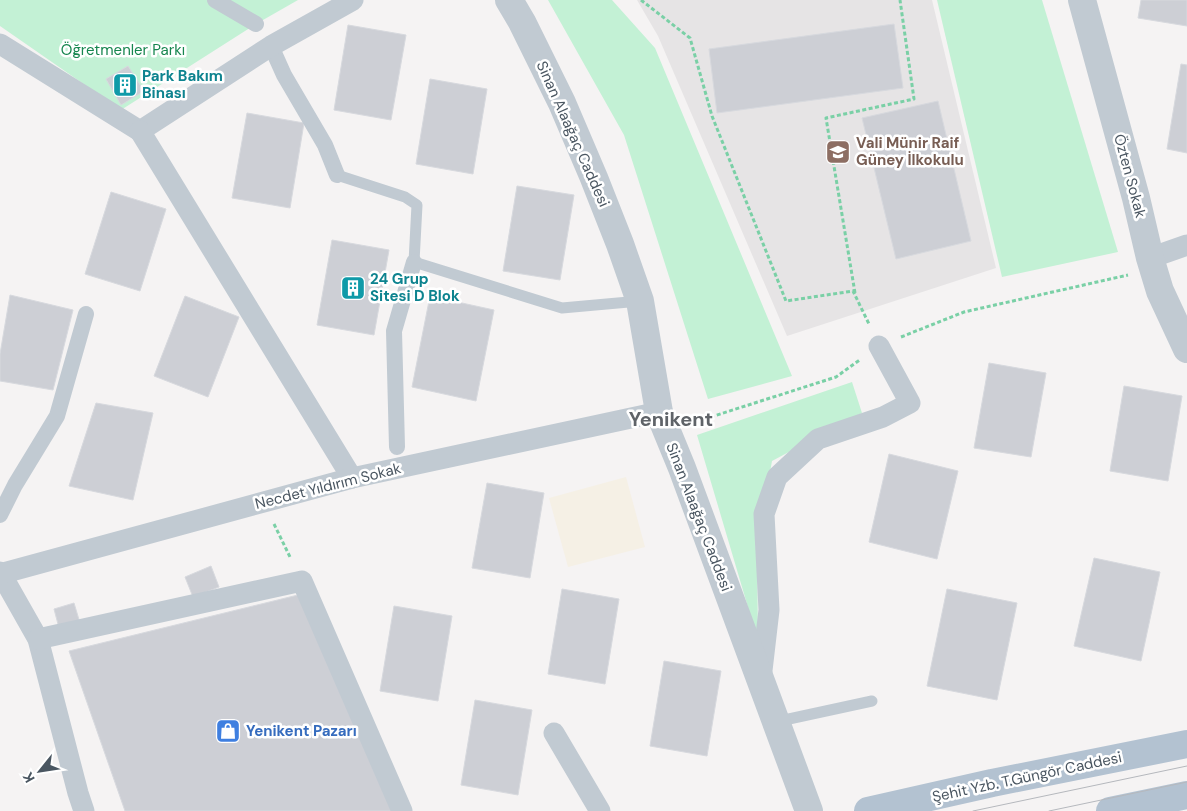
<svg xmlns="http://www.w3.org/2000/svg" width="1187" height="811" font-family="'DM Sans',sans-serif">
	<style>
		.education { fill: #e6e4e5 }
		.green { fill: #c3f1d5 }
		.sand { fill: #f5f0e5 }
		.building { fill: #cdcfd5; stroke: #d7d9de }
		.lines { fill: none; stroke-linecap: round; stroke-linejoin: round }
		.path { stroke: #7ad0a6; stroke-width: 3; stroke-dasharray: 4 2.5; stroke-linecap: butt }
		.service { stroke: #c1cad2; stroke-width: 11 }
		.pedestrian { stroke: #c1cad2; stroke-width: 16 }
		.minor { stroke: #c1cad2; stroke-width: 21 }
		.tertiary { stroke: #c1cad2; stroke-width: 28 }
		.primary { stroke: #b3c2d1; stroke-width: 28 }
		.tram { stroke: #b5b8bd; stroke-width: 1 }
		.labels { text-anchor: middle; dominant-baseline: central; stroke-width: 5; stroke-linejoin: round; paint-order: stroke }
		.park-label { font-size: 15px; fill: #17864f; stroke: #fff }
		.culture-label { font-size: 15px; font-weight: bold; fill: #0d838f; stroke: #fff; text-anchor: start }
		.street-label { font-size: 15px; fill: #4a5661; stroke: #fff }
		.education-label { font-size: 15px; font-weight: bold; fill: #785e54; stroke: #fff; text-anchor: start }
		.shop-label { font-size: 15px; font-weight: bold; fill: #366cbe; stroke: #fff; text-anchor: start }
		.district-label { font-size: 20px; font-weight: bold; fill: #5f6368; stroke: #fff }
	</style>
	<rect width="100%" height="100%" fill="#f5f3f3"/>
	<path class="education" d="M637,0h295l64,268 -209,68 -129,-300z"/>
	<g class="green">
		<path d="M0,0h298l-42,24 -135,86 -121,-84z"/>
		<path d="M548,0h64l43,48 137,328 -84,23 -84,-264z"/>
		<path d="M937,0h105l76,252 -116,25z"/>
		<path d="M852,382l10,31 -90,48 -15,85 1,95 -61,-206z"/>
	</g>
	<path class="sand" d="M626,477l19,70 -77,20 -19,-69z"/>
	<g class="building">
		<path d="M1141,0h46v26l-49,-8z"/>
		<path d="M894,24l9,64 -186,25 -8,-64z"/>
		<path d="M348,25l58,10 -15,85 -57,-10z"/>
		<path d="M1181,64l6,1v88l-20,-4z"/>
		<path d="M128,66l16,25 -23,14 -15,-26z"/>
		<path d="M430,79l57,10 -14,85 -57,-10z"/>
		<path d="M938,101l33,140 -75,18 -34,-141z"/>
		<path d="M247,113l57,10 -14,85 -58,-10z"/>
		<path d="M517,186l57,9 -14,85 -57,-9z"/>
		<path d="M111,192l55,17 -26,82 -55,-17z"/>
		<path d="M332,240l57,10 -15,85 -57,-10z"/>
		<path d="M10,295l63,15 -20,80 -53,-9v-27z"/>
		<path d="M185,296l54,21 -31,80 -54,-21z"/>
		<path d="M430,296l64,14 -18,91 -64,-14z"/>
		<path d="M989,363l57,10 -15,84 -57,-9z"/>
		<path d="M1124,386l58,10 -14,85 -58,-10z"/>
		<path d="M96,403l57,10 -20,87 -64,-14z"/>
		<path d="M889,454l69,17 -21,88 -68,-17z"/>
		<path d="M487,483l57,10 -14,85 -58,-10z"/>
		<path d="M1094,558l66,14 -19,89 -67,-15z"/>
		<path d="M211,566l8,21 -26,10 -8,-20z"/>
		<path d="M562,589l57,10 -14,85 -57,-10z"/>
		<path d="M947,589l70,14 -20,97 -70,-14z"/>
		<path d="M302,594l91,217h-268l-56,-160z"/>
		<path d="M74,603l6,20 -21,5 -5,-19z"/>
		<path d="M394,606l58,10 -14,85 -58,-10z"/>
		<path d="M664,661l57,10 -14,85 -57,-10z"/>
		<path d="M475,700l57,10 -14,85 -57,-10z"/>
	</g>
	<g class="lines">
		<g class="path">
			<path d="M641,0l49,38 22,78 74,185 67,-10 16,33"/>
			<path d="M855,293l-29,-175 88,-19 -14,-99"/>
			<path d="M901,337l63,-25 164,-37"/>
			<path d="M692,423l144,-46 25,-18"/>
			<path d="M274,524l17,35"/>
		</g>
		<g class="service">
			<path d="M337,175l68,22 12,8 -3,57 148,46 78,-7"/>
			<path d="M775,722l97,-21"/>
		</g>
		<g class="pedestrian">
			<path d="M215,0l41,24"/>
			<path d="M271,46l13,29 41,70 12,30"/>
			<path d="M397,447l-3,-116 20,-69"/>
			<path d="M0,515l15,-30 42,-69 29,-102"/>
		</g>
		<g class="minor">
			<path d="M0,44l140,87 131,-85 82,-46"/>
			<path d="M140,131l212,347"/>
			<path d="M1150,258l37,-13"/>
			<path d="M0,572l38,67 40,154 6,18"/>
			<path d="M0,574l352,-96 307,-66"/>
			<path d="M38,639l264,-58 100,230"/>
			<path d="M761,679l8,-69 -5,-96 13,-37 41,-38 65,-22 27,-14 -31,-57"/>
			<path d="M554,733l46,78"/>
		</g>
		<g class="tertiary">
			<path d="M509,0l13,22 40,81 32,75 26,66 20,57 19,111 23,56 127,343"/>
			<path d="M1082,0l54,198 14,60 10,33 27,58"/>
		</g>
		<g class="primary">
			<path d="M868,811l124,-28 195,-39"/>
			<path d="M1110,811l77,-16"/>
		</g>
		<g class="tram">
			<path d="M973,811l214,-45"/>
			<path d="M1049,811l138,-29"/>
		</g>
	</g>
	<defs>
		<symbol id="building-square" viewBox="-11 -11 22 22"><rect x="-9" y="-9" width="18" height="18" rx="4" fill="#0f9aa8" stroke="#fff"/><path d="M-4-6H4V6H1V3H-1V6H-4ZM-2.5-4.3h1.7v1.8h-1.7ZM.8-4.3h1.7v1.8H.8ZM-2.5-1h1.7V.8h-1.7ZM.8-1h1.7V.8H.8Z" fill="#fff"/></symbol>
		<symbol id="school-square" viewBox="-11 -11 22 22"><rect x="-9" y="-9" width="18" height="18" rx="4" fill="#8d6e63" stroke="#fff"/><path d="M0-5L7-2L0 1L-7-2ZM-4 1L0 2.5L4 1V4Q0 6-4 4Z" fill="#fff"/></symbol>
		<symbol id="shop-square" viewBox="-11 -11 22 22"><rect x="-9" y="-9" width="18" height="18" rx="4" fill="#3f7fe0" stroke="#fff"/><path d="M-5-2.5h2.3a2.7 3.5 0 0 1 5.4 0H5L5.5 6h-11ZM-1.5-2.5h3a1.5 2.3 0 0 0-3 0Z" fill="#fff"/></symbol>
	</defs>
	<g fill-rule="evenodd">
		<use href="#building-square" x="111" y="71" width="28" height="28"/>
		<use href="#school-square" x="824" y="138" width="28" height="28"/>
		<use href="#building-square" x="339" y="274" width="28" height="28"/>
		<use href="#shop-square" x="214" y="717" width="28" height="28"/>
	</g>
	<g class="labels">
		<g class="park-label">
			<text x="123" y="50">Öğretmenler Parkı</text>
		</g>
		<g class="culture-label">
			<text x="142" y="76">Park Bakım<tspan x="142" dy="17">Binası</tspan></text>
			<text x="370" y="279">24 Grup<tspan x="370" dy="17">Sitesi D Blok</tspan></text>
		</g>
		<g class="street-label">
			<text transform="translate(573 134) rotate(66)">Sinan Alaağaç Caddesi</text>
			<text transform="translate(1130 176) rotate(75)">Özten Sokak</text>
			<text transform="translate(328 486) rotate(-14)">Necdet Yıldırım Sokak</text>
			<text transform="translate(699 517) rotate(69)">Sinan Alaağaç Caddesi</text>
			<text transform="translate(1027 777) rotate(-12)">Şehit Yzb. T.Güngör Caddesi</text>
		</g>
		<g class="education-label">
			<text x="856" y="143">Vali Münir Raif<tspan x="856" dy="17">Güney İlkokulu</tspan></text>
		</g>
		<g class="shop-label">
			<text x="246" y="731">Yenikent Pazarı</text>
		</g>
		<g class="district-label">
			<text x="671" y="419">Yenikent</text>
		</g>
	</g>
	<g transform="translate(40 771) rotate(240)" stroke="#ffffff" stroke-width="4" paint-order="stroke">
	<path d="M0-4L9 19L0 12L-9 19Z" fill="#4a5661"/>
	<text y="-8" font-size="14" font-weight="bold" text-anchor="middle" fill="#4a5661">K</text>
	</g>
</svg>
